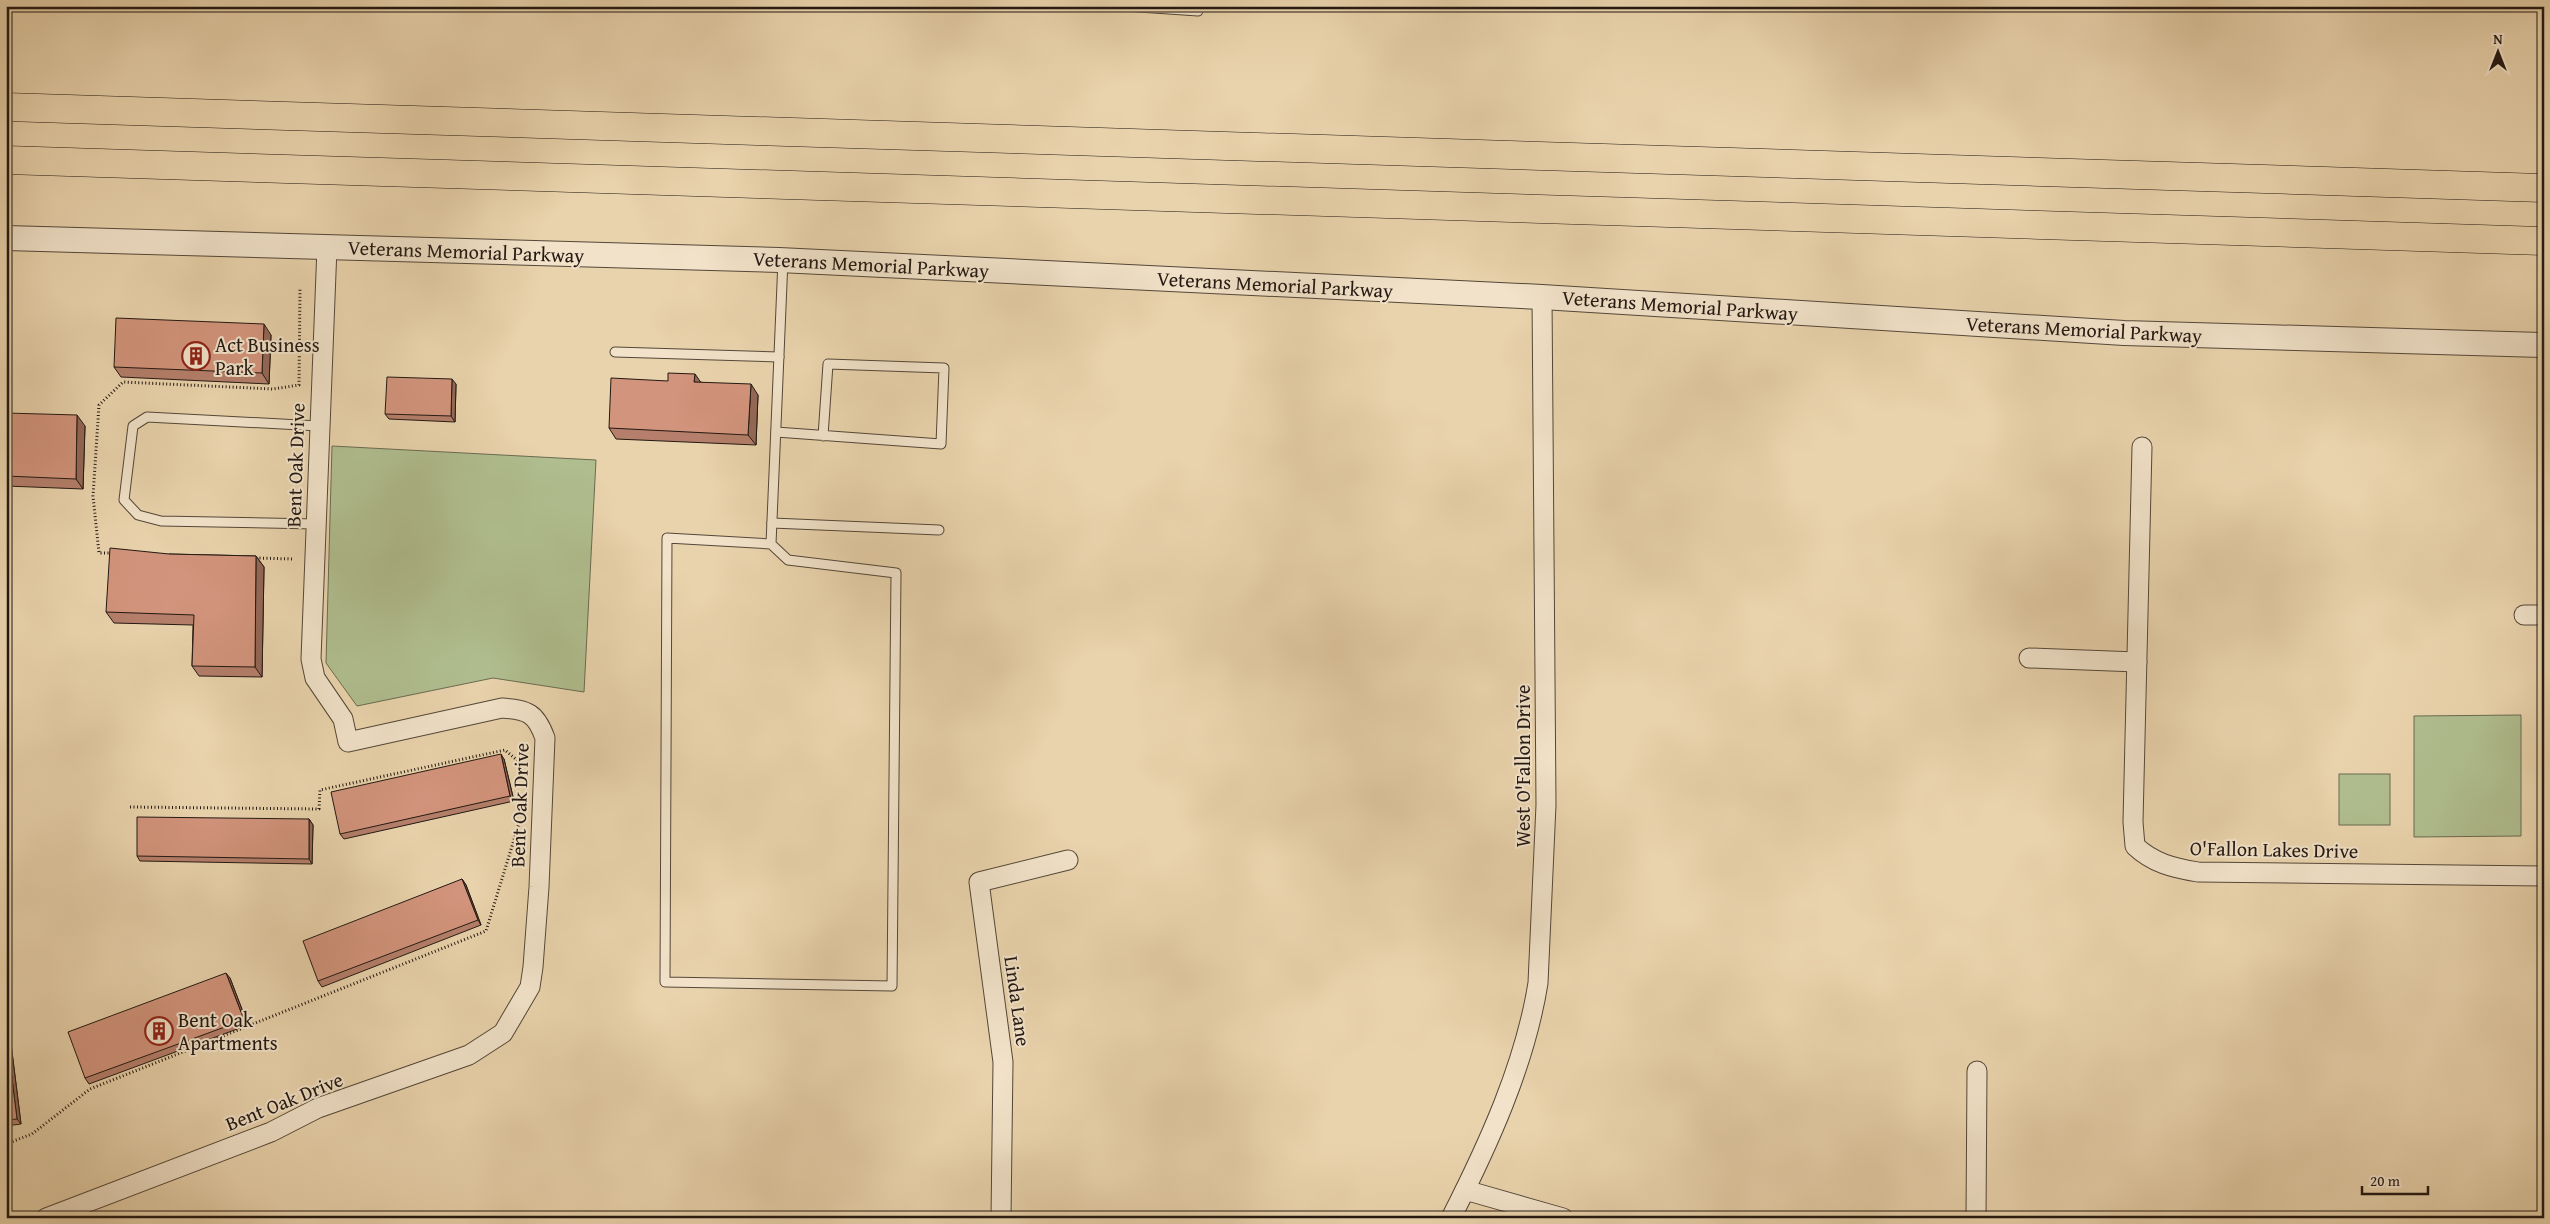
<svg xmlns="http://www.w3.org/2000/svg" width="2550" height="1224" font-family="'Gentium Book Plus',serif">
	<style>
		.green { fill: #b0be8f; stroke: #6a6b50 }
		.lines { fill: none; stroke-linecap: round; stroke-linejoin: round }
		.service-casing { stroke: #544738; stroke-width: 11 }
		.minor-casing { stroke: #544738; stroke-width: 21 }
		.tertiary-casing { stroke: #544738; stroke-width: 26 }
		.motorway-casing { stroke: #231812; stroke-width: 29 }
		.path { stroke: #231812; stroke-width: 3; stroke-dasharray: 1 2.5; stroke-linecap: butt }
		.service { stroke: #f1e2c9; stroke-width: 9 }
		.minor { stroke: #f1e2c9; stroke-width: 19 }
		.tertiary { stroke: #f1e2c9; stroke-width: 24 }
		.motorway { stroke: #e9d3ac; stroke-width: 28 }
		.wall { fill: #b57f6b; stroke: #231812 }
		.shaded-wall { fill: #936857; stroke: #231812 }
		.building { fill: #d2947c; stroke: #231812 }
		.labels { text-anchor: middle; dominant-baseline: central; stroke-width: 4; stroke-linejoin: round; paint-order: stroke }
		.street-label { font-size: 20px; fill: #231812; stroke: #f1e2c9 }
		.poi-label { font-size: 20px; fill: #231812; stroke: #f1e2c9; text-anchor: start }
	</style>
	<rect width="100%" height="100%" fill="#e9d3ac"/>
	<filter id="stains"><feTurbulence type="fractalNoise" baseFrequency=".004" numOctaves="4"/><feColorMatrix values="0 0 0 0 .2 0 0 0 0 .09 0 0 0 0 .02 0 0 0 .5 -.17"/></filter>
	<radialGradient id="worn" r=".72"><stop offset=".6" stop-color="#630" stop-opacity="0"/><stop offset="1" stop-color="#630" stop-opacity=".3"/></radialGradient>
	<g class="green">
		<path d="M332,446l264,14 -12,232 -91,-14 -136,28 -31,-43z"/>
		<path d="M2521,715v121l-107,1v-121z"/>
		<rect x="2339" y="774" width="51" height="51"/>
	</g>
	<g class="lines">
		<defs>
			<g id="service">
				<path d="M1124,6l74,5"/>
				<path d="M615,352l164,5"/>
				<path d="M776,432l165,12 3,-76 -116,-4 -5,72"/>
				<path d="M772,523l167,7"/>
				<path d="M316,524l-155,-3 -23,-6 -14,-15 9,-74 14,-9 172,9"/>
				<path d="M771,544l17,16 108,13 -4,413 -227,-4 2,-444 104,6 12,-284"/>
			</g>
			<g id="minor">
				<path d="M2142,447l-9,375 2,24c18,17 38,22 63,26l346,4"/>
				<path d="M2524,615h20"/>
				<path d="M2029,658l108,4"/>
				<path d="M1465,1190l98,28"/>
				<path d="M46,1218l225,-86 47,-24 151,-53 34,-22 27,-46 3,-20 6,-80 6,-149c-9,-25 -17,-28 -43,-30l-154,34 -5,-23 -28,-41 -4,-19 16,-412"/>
				<path d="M1001,1218l2,-156 -24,-180 89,-22"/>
				<path d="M1451,1218c37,-73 74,-153 87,-235l8,-178 -4,-508"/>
				<path d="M1976,1218l1,-147"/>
			</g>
			<path id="tertiary" d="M6,238l773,22 763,37 582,36 420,12"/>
			<g id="motorway">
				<path d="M6,107l2538,81"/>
				<path d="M6,160l2538,81"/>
			</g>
		</defs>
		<use href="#service" class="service-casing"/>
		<use href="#minor" class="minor-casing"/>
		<use href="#tertiary" class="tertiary-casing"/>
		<use href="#motorway" class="motorway-casing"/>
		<g class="path">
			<path d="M112,553h-13l-6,-57 6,-91 24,-23 150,7 26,-4 1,-96"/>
			<path d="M256,558l38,1"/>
			<path d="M130,807l189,2 1,-19 185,-40 19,16"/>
			<path d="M6,1144l26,-10 58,-45 396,-158 34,-111"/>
		</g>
		<use href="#service" class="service"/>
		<use href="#minor" class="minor"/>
		<use href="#tertiary" class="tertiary"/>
		<use href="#motorway" class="motorway"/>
	</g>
	<g class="wall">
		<path d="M271,335l-2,49 -148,-7 -7,-10z"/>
		<path d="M700,382l58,13 -2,50 -140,-6 -7,-11z"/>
		<path d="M456,384l-1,38 -66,-3 -4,-5z"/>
		<path d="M6,413l79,13 -2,63 -77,-3z"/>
		<path d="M169,554l87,2 8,11 -2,110 -63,-1 -7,-10 1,-41 -79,-2 -8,-11z"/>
		<path d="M504,759l10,42 -170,38 -4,-5z"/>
		<path d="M309,819l4,6 -1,39 -172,-3 -3,-5z"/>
		<path d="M462,879l4,6 15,40 -159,62 -4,-6z"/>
		<path d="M230,978l18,47 -159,59 -4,-6z"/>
		<path d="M6,1004l15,120 -15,2z"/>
	</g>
	<g class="shaded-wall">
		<path d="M264,324l7,11 -2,49 -7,-11z"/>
		<path d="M695,374l7,10 -8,-2z"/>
		<path d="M452,379l4,5 -1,38 -4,-6z"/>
		<path d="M751,384l7,11 -2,50 -8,-10z"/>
		<path d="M77,415l8,11 -2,63 -7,-10z"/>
		<path d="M256,556l8,11 -2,110 -7,-10z"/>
		<path d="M501,754l3,5 10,42 -4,-5z"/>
		<path d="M309,819l4,6 -1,39 -3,-5z"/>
		<path d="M462,879l4,6 15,40 -3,-5z"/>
		<path d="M226,973l4,5 18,47 -4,-5z"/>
		<path d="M6,1004l15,120 -4,-5 -11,-89z"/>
	</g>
	<g class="building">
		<path d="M116,318l148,6 -2,49 -148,-6z"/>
		<path d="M668,373l27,1 -1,8 57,2 -3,51 -139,-7 2,-50 57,3z"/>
		<path d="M387,377l65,2 -1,37 -66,-2z"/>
		<path d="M6,413l71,2 -1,64 -70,-3z"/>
		<path d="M110,548l59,6 87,2 -1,111 -63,-1 2,-51 -88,-3z"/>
		<path d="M501,754l9,42 -170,38 -9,-42z"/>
		<path d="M137,817l172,2v40l-172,-3z"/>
		<path d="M462,879l16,41 -160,61 -15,-40z"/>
		<path d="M226,973l18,47 -159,58 -17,-46z"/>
		<path d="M6,1030l11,89 -11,1z"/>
	</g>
	<defs>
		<symbol id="building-ring" viewBox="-11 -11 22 22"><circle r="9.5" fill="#f1e2c9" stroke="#8f2418" stroke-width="1.5"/><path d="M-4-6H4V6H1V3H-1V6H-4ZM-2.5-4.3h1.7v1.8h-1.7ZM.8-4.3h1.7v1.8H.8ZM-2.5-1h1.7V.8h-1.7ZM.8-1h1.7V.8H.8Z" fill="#8f2418"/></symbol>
	</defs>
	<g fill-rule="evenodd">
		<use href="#building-ring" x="180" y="340" width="32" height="32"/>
		<use href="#building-ring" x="143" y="1015" width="32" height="32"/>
	</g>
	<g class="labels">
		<g class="street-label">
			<text transform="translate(466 251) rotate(2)">Veterans Memorial Parkway</text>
			<text transform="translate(871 264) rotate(3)">Veterans Memorial Parkway</text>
			<text transform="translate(1275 284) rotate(3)">Veterans Memorial Parkway</text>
			<text transform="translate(1680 305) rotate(4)">Veterans Memorial Parkway</text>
			<text transform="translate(2084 329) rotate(3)">Veterans Memorial Parkway</text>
			<text transform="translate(295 465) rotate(-88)">Bent Oak Drive</text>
			<text transform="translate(1522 766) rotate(-90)">West O'Fallon Drive</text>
			<text transform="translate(519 805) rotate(-88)">Bent Oak Drive</text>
			<text transform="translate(2274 849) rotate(1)">O'Fallon Lakes Drive</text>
			<text transform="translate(1018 1001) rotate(82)">Linda Lane</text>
			<text transform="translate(284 1101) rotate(-22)">Bent Oak Drive</text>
		</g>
		<g class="poi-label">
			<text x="215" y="344">Act Business<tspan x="215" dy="23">Park</tspan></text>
			<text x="178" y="1019">Bent Oak<tspan x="178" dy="23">Apartments</tspan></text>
		</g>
	</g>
	<rect width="2550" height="1224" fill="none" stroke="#e9d3ac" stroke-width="25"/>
	<rect x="8" y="8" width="2535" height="1209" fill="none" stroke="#231812" stroke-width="2.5"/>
	<rect x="12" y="12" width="2525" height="1199" fill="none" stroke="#231812"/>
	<g transform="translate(2498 52)" stroke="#f1e2c9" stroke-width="4" paint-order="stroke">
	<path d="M0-4L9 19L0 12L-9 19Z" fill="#231812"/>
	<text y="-8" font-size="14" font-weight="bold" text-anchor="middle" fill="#231812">N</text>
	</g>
	<path d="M2362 1186v8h66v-8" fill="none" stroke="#231812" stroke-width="2.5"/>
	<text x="2370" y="1186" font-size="15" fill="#231812" stroke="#f1e2c9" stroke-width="4" paint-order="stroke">20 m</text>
	<rect width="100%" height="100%" filter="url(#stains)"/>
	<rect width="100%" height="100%" fill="url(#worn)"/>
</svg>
